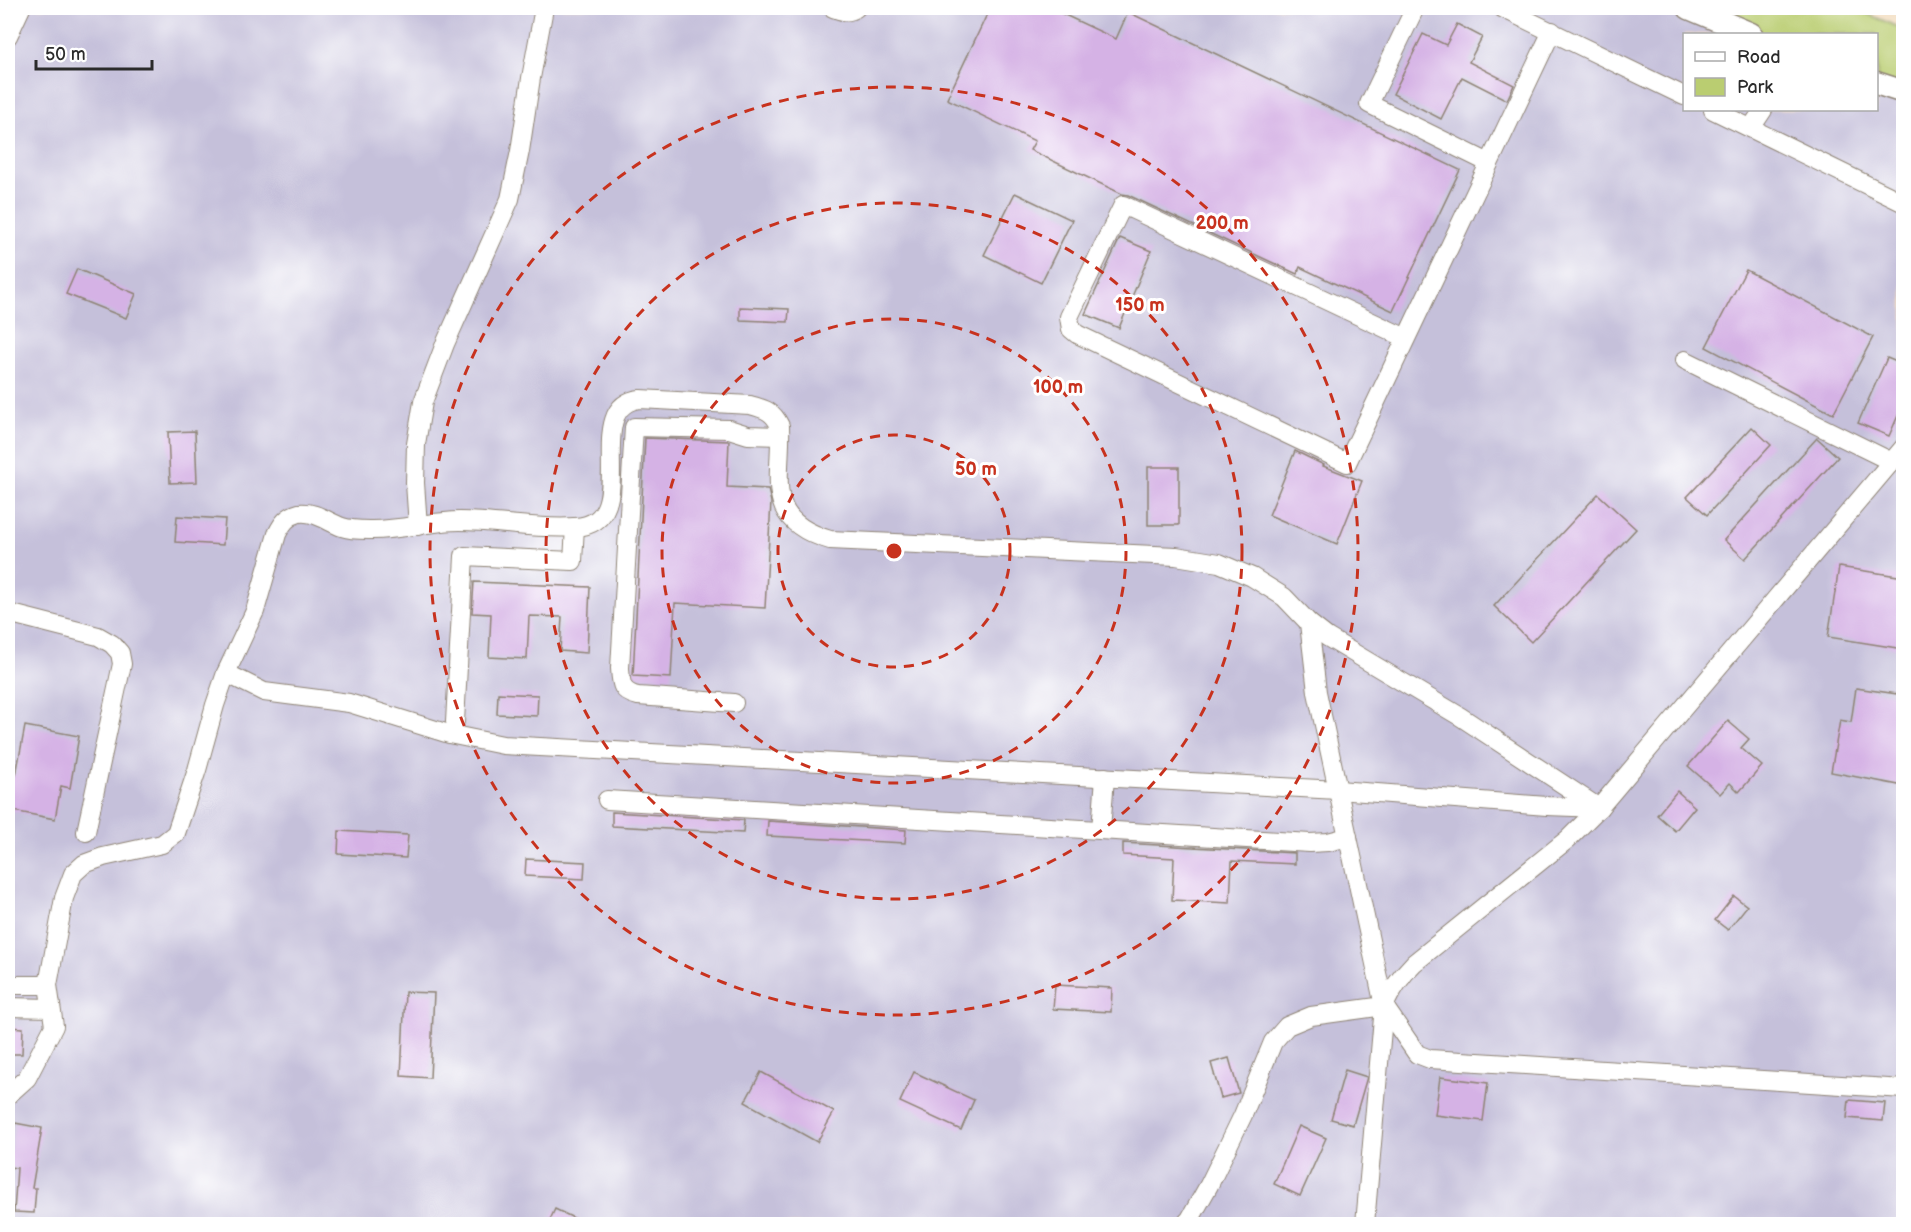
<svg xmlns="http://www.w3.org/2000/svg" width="1911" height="1232" font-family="'Balsamiq Sans',sans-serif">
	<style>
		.industrial { fill: #c5c0da }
		.green { fill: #bacd71; stroke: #727c4e; stroke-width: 1.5 }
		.building { fill: #d5b2e5 }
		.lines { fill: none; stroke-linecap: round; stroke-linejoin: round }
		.minor-casing { stroke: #8e8374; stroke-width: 20 }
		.major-casing { stroke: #8e8374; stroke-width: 25 }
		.minor { stroke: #fff; stroke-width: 18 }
		.major { stroke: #fff; stroke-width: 22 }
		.ring { fill: none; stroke: #c8321e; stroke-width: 3; stroke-dasharray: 10 8 }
		.centre { fill: #c8321e; stroke: #fff; stroke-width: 3 }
		.ring-label { font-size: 18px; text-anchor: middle; font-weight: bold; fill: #c8321e; stroke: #fff; stroke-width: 6; stroke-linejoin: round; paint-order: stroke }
	</style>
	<rect width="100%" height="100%" fill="#fff"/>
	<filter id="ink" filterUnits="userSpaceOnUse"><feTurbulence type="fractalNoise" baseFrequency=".0167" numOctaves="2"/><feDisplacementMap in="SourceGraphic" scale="12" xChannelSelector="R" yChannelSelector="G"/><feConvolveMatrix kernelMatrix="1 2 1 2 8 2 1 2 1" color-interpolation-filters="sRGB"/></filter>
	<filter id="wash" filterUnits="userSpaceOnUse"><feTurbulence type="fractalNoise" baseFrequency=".008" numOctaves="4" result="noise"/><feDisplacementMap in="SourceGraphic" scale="24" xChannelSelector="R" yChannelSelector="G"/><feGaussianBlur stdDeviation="1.35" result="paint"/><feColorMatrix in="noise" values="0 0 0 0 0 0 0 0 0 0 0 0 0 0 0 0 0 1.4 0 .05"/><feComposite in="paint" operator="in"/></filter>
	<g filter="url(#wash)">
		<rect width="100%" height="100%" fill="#f2dbbc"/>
		<path class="industrial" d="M8,8h1681l62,26h-67v76h192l1,-27 26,9v1132h-1895z"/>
		<path class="green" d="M1689,8h165l49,21v63l-26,-9 -1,-49h-125z"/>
		<g id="blocks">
			<g class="building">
				<path d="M990,8h60l66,31 12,-27 332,158 -67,141 -93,-44 -3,7 -169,-79 -6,-1 -92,-44 5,-9 -88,-42z"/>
				<path d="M1457,24l25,13 -13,25 45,23 -7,15 -45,-23 -21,42 -48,-25 30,-60 23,11z"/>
				<path d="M1015,193l57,27 -31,63 -57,-28z"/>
				<path d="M1120,238l31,13 -32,77 -34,-14z"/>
				<path d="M77,269l59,25 -10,24 -60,-24z"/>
				<path d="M1746,270l127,67 -40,77 -127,-67z"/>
				<path d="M740,307l49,2 -1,13 -48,-2z"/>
				<path d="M1887,358l17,7v37l-15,34 -31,-13z"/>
				<path d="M1752,427l19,18 -64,70 -20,-18z"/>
				<path d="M195,431l2,51 -27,1 -2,-51z"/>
				<path d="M645,438l84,3 -2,46 41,2 3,13 -6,106 -90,-5 -4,75 -38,-2z"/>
				<path d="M1817,438l21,19 -93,102 -21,-19z"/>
				<path d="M1295,451l29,14 -1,1 39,15 -25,63 -68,-29z"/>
				<rect x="1148" y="467" width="31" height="58"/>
				<path d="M1598,494l38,35 -105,113 -37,-36z"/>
				<path d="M177,516l48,3 -2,26 -48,-3z"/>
				<path d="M1839,567l65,10v72l-76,-12z"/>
				<path d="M474,582l116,5 -3,66 -27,-2 2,-34 -33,-1 -2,43 -38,-2 2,-43 -19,-1z"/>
				<path d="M1856,688l48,7v91l-73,-14 9,-52 11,2z"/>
				<path d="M498,693l40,2 -1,21 -40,-2z"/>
				<path d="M1728,721l21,18 -8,9 21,18 -23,26 -9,-9 -10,11 -32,-28z"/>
				<path d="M25,726l54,10 -9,52 -9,-2 -6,33 -47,-9v-36l8,1z"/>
				<path d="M1677,791l18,16 -20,24 -18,-16z"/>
				<path d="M612,812l132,8 -1,13 -131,-7z"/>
				<path d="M768,821l138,9 -1,13 -138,-7z"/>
				<path d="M339,831l69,4 -2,23 -68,-4z"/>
				<path d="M1123,843l172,10v11l-63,-3 -2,42 -58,-3 2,-42 -51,-3z"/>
				<path d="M526,859l59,3 -1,17 -59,-3z"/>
				<path d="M1734,896l13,10 -19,24 -13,-10z"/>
				<path d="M1055,985l57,3 -1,24 -58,-3z"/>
				<path d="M405,992l29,1 -4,85 -29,-2z"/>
				<path d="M8,1027l15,1 -1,26h-14z"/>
				<path d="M1229,1058l10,35 -18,5 -10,-35z"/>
				<path d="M1345,1070l22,7 -14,48 -22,-6z"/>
				<path d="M761,1072l73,40 -17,30 -72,-40z"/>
				<path d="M914,1072l60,28 -13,30 -61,-28z"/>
				<path d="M1440,1077l48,6 -5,38 -48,-6z"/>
				<path d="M1849,1100l36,3 -2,18 -36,-3z"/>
				<path d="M15,1123l27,5 -10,60h4l-2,25 -20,-1 3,-44 -9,-1z"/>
				<path d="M1299,1126l27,12 -26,58 -26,-12z"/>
				<path d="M555,1209l31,15h-38z"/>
			</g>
		</g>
	</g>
	<g filter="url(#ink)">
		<use href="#blocks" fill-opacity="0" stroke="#8e8374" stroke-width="1.5"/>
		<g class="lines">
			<defs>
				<g id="minor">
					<path d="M833,8c9,3 14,6 23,0"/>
					<path d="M1415,8l-46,96 120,59"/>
					<path d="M1502,8l182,88"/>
					<path d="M8,36l13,-28"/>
					<path d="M1713,110l191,93"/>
					<path d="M1751,128l12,-18"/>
					<path d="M1406,338l-283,-133 -54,112 2,12 6,5 270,129 205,-432"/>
					<path d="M1685,360l205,101"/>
					<path d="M418,526l-3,-43 1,-39 7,-42 22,-58 65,-145 10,-48 11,-73 13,-70"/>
					<path d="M8,613l90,23 14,8 8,9 2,11 -36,168"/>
					<path d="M226,673l38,19 85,11 100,31 54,11 835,45 209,16 52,2"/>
					<path d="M734,703l-96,-7c-17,-4 -17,-12 -18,-28l14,-241 95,2 19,6 32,1"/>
					<path d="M455,722l9,-166 109,5 2,-34"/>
					<path d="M607,800l703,43 18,-1 20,-5"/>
					<path d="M1101,830l4,-53"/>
					<path d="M8,985h40"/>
					<path d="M1384,1006c8,-17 16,-29 30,-43l154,-124 31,-31 305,-361"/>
					<path d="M1384,1006l33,48 13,5 474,30"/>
					<path d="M8,1007l43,1"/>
					<path d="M8,1095l19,-17 27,-52 -6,-41 16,-87 9,-24 11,-10 19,-7 59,-13 14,-11 21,-63 18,-65 11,-32 29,-62 22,-77c5,-10 10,-18 22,-21 16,-2 29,9 43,14 8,3 19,3 27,3 31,1 61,-9 91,-9 38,0 77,9 115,6 71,-4 3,-121 65,-128l110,6c15,4 23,6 30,21 2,55 -18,94 50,114l346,16 43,7 33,14 32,20 25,26"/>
					<path d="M1185,1224l5,-5 19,-34 34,-70 30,-73 14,-16 24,-10 73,-10"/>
					<path d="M1365,1224l19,-218 -67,-314 -8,-69 18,14 134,80 138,91"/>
				</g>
				<g id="major">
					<path d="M1689,8l62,26"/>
					<path d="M1876,83l28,9"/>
				</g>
			</defs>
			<use href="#minor" class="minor-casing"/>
			<use href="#major" class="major-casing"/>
			<use href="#minor" class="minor"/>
			<use href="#major" class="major"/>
		</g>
	</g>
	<g class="ring">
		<circle cx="894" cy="551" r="116"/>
		<circle cx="894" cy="551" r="232"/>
		<circle cx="894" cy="551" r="348"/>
		<circle cx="894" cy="551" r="464"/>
	</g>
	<circle cx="894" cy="551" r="9" class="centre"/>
	<g class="ring-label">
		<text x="1222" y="229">200 m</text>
		<text x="1140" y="311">150 m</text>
		<text x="1058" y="393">100 m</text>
		<text x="976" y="475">50 m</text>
	</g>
	<rect width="1911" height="1232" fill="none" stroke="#fff" stroke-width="30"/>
	<rect x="1683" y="33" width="195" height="78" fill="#ffffff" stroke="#aaaaaa" stroke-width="1.5"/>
	<rect x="1695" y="52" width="30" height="9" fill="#ffffff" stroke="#aaaaaa" stroke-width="1.5"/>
	<text x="1737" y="63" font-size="18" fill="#2b2b2b">Road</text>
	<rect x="1695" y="78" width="30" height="18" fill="#bacd71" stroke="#aaaaaa" stroke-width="1.5"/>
	<text x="1737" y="93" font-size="18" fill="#2b2b2b">Park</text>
	<path d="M36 60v9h116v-9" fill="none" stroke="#2b2b2b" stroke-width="3"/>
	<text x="45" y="60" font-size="18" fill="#2b2b2b" stroke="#ffffff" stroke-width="4.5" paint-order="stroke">50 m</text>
</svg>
